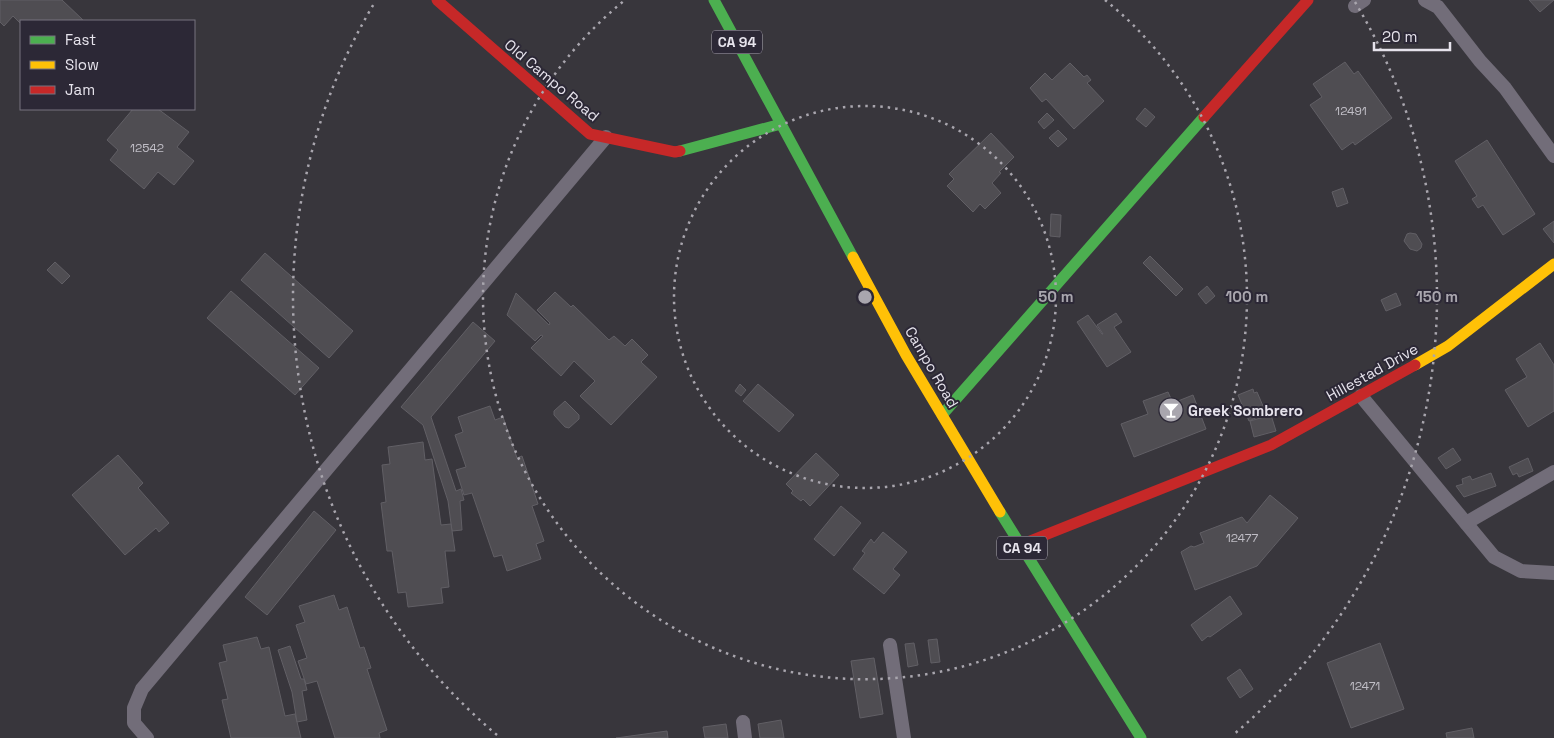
<svg xmlns="http://www.w3.org/2000/svg" width="1554" height="738" font-family="'Space Grotesk',sans-serif">
	<style>
		.building { fill: #4f4d52; stroke: #615f65 }
		.lines { fill: none; stroke-linecap: round; stroke-linejoin: round }
		.lane { stroke: #726d79; stroke-width: 14 }
		.fast { stroke: #4caf50; stroke-width: 11 }
		.slow { stroke: #ffc107; stroke-width: 11 }
		.jam { stroke: #c62828; stroke-width: 11 }
		.ring { fill: none; stroke: #a9a6ae; stroke-width: 2.5; stroke-dasharray: 2.5 5 }
		.labels { text-anchor: middle; dominant-baseline: central; stroke-width: 4; stroke-linejoin: round; paint-order: stroke }
		.number-label { font-size: 12px; fill: #c0bec6 }
		.shield { fill: #2c2836; stroke: #aeabb5; stroke-width: 1 }
		.shield-label { font-size: 14px; font-weight: bold; fill: #e6e3ec }
		.street-label { font-size: 15px; fill: #e6e3ec; stroke: #2c2836 }
		.poi-label { font-size: 15px; font-weight: bold; fill: #e6e3ec; stroke: #2c2836; text-anchor: start }
		.centre { fill: #a9a6ae; stroke: #2c2836; stroke-width: 2.5 }
		.ring-label { font-size: 15px; text-anchor: middle; font-weight: bold; fill: #a9a6ae; stroke: #2c2836; stroke-width: 4; stroke-linejoin: round; paint-order: stroke }
	</style>
	<rect width="100%" height="100%" fill="#38363c"/>
	<g class="building">
		<path d="M0,0h62l21,20 -62,1v3l-8,-8 -9,10 -4,-4z"/>
		<path d="M1529,0h25l-14,12z"/>
		<path d="M1345,62l9,12 4,-3 34,47 -37,27 -2,-3 -11,8 -32,-45 12,-8 -9,-13z"/>
		<path d="M1070,63l14,14 3,-2 4,5 -4,3 17,18 -30,28 -28,-30 -4,3 -12,-14 15,-15 7,7z"/>
		<path d="M1145,108l10,9 -9,10 -10,-8z"/>
		<path d="M133,109h25l31,23 -12,15 17,14 -20,24 -16,-13 -14,17 -34,-29 8,-10 -11,-10z"/>
		<path d="M1047,113l7,7 -10,9 -6,-7z"/>
		<path d="M1058,130l9,9 -9,8 -9,-9z"/>
		<path d="M991,133l23,24 -15,15 2,1 -9,10 9,10 -16,16 -5,-5 -7,8 -26,-26 7,-7 -5,-5z"/>
		<path d="M1487,140l48,74 -32,21 -20,-30 -5,3 -6,-9 5,-3 -22,-35z"/>
		<path d="M1343,188l5,15 -11,4 -5,-15z"/>
		<path d="M1051,214l10,1 -1,22 -10,-1z"/>
		<path d="M1554,221v22l-11,-14z"/>
		<path d="M1410,233l6,1 6,10 -1,4 -4,3 -7,-2 -6,-8 3,-7z"/>
		<path d="M265,253l88,78 -24,27 -88,-78z"/>
		<path d="M1150,256l33,33 -7,7 -33,-33z"/>
		<path d="M55,262l15,14 -8,8 -15,-14z"/>
		<path d="M1207,286l8,10 -9,8 -8,-10z"/>
		<path d="M231,291l88,77 -24,27 -88,-77z"/>
		<path d="M555,292l16,15 2,-2 36,35 5,-4 11,10 7,-7 16,16 -7,7 16,15 -46,48 -31,-29 15,-15 -21,-20 -13,15 -30,-28 12,-12 -2,-1 -6,6 -28,-26 9,-22 33,32 1,-2 -13,-13z"/>
		<path d="M1396,293l5,12 -15,6 -5,-11z"/>
		<path d="M1116,313l6,9 -8,5 17,25 -24,15 -30,-45 11,-7 14,19h1l-6,-9z"/>
		<path d="M473,322l22,19 -64,76 25,74 5,-2 3,11 -4,1 2,29 -10,1 -4,-30 -25,-76 -22,-18z"/>
		<path d="M1540,343l14,22v46l-26,16 -23,-37 22,-13 -11,-18z"/>
		<path d="M740,384l6,6 -5,6 -6,-5z"/>
		<path d="M758,384l36,31 -15,17 -36,-31z"/>
		<path d="M1253,389l1,4 3,-1 9,21 -17,8 -11,-26z"/>
		<path d="M1168,392l5,11 20,-8 13,34 -72,28 -13,-33 27,-10 -5,-13z"/>
		<path d="M565,401l14,14v4l-10,9 -4,-1 -11,-12v-4z"/>
		<path d="M490,406l5,14 8,-3 14,41 5,-2 16,48 -6,2 12,35 -8,3 5,15 -34,12 -5,-16 -8,2 -22,-64 -8,2 -8,-25 10,-3 -11,-32 8,-3 -5,-15z"/>
		<path d="M1271,415l5,16 -22,6 -4,-16z"/>
		<path d="M423,442l2,18 7,-1 9,66 10,-1 4,27h-10l4,36 -8,1 2,15 -35,4 -2,-15 -8,1 -6,-42h-5l-6,-48 5,-1 -4,-37 8,-1 -2,-17z"/>
		<path d="M1453,448l8,12 -15,9 -8,-11z"/>
		<path d="M816,453l23,22 -29,31 -7,-7 -2,2 -10,-8 2,-2 -7,-7z"/>
		<path d="M118,455l25,28 -5,5 31,35 -10,9 -3,-4 -31,27 -53,-60z"/>
		<path d="M1528,458l5,13 -14,6 -2,-4 -4,2 -4,-8z"/>
		<path d="M1491,473l5,13 -32,11 -8,-11 7,-2 -1,-5 8,-3 2,4z"/>
		<path d="M1270,495l28,23 -41,48 -62,24 -14,-38 10,-6 3,1 10,-4 -4,-10 42,-16 5,6z"/>
		<path d="M841,506l20,17 -27,33 -20,-17z"/>
		<path d="M314,511l22,19 -69,85 -22,-18z"/>
		<path d="M883,532l24,20 -14,17 7,6 -16,19 -31,-25 12,-16 -3,-2 9,-12 3,4z"/>
		<path d="M334,595l5,15 8,-3 13,41 4,-1 7,21 -4,1 20,61 -8,3 1,5h-45l-18,-57 -11,3 -8,-23 9,-3 -11,-33 9,-3 -6,-16z"/>
		<path d="M1230,596l12,18 -32,23 -2,-1 -6,5 -11,-16z"/>
		<path d="M257,637l4,12 8,-2 16,69 10,-2 6,24h-70l-9,-38 6,-1 -9,-36 8,-2 -4,-16z"/>
		<path d="M937,639l3,23 -9,1 -3,-23z"/>
		<path d="M914,643l4,22 -10,2 -3,-23z"/>
		<path d="M1380,643l24,66 -53,19 -24,-65z"/>
		<path d="M290,646l11,33h3l3,11 -5,1 5,29 -10,2 -5,-30 -14,-42z"/>
		<path d="M874,658l9,56 -23,4 -9,-57z"/>
		<path d="M1240,669l13,20 -13,9 -13,-20z"/>
		<path d="M781,720l3,18h-24l-2,-14z"/>
		<path d="M726,724l2,14h-23l-2,-11z"/>
		<path d="M1472,728l2,10h-27l-1,-5z"/>
		<path d="M667,731l1,7h-52z"/>
	</g>
	<g class="lines">
		<g class="lane">
			<path d="M1425,0l13,7 42,54 25,27 49,68"/>
			<path d="M1355,6l9,-6"/>
			<path d="M1361,396l133,161 27,14 33,2"/>
			<path d="M1466,523l88,-51"/>
			<path d="M890,645l14,93"/>
			<path d="M743,722l2,16"/>
			<path d="M147,738l-13,-15v-15l8,-19 464,-552"/>
		</g>
		<g class="fast">
			<path d="M714,0l139,257"/>
			<path d="M680,151l101,-27"/>
			<path d="M942,415l262,-298"/>
			<path d="M1000,512l141,226"/>
		</g>
		<g class="slow">
			<path d="M853,257l53,98 94,157"/>
			<path d="M1415,365l33,-19 106,-82"/>
		</g>
		<g class="jam">
			<path d="M437,0l153,134 85,18 5,-1"/>
			<path d="M1204,117l104,-117"/>
			<path d="M1020,545l251,-100 144,-80"/>
		</g>
	</g>
	<g class="ring">
		<circle cx="865" cy="297" r="191"/>
		<path d="M1105 0A382 382 0 1 1 625 0"/>
		<path d="M497 735A572 572 0 0 1 375 2M1355 2A572 572 0 0 1 1233 735"/>
	</g>
	<defs>
		<symbol id="bar-disc" viewBox="-11 -11 22 22"><circle r="9.5" fill="#a9a6ae" stroke="#2c2836"/><path d="M-6-5H6L.8 .8V4.5H3.5V6h-7V4.5H-.8V.8Z" fill="#fff"/></symbol>
	</defs>
	<g fill-rule="evenodd">
		<use href="#bar-disc" x="1157" y="396" width="28" height="28"/>
	</g>
	<g class="labels">
		<g class="number-label">
			<text x="1351" y="111">12491</text>
			<text x="147" y="148">12542</text>
			<text x="1242" y="538">12477</text>
			<text x="1365" y="686">12471</text>
		</g>
		<g class="shield">
			<rect x="712" y="30.5" width="50" height="23" rx="4"/>
			<rect x="997" y="536.5" width="50" height="23" rx="4"/>
		</g>
		<g class="shield-label">
			<text x="737" y="42">CA 94</text>
			<text x="1022" y="548">CA 94</text>
		</g>
		<g class="street-label">
			<text transform="translate(552 80) rotate(40)">Old Campo Road</text>
			<text transform="translate(932 367) rotate(60)">Campo Road</text>
			<text transform="translate(1372 372) rotate(-29)">Hillestad Drive</text>
		</g>
		<g class="poi-label">
			<text x="1188" y="410">Greek Sombrero</text>
		</g>
	</g>
	<circle cx="865" cy="297" r="8" class="centre"/>
	<g class="ring-label">
		<text x="1056" y="302">50 m</text>
		<text x="1247" y="302">100 m</text>
		<text x="1437" y="302">150 m</text>
	</g>
	<rect x="20" y="20" width="175" height="90" fill="#2c2836" stroke="#76737f"/>
	<rect x="30" y="36" width="25" height="8" fill="#4caf50" stroke="#76737f"/>
	<text x="65" y="45" font-size="15" fill="#e6e3ec">Fast</text>
	<rect x="30" y="61" width="25" height="8" fill="#ffc107" stroke="#76737f"/>
	<text x="65" y="70" font-size="15" fill="#e6e3ec">Slow</text>
	<rect x="30" y="86" width="25" height="8" fill="#c62828" stroke="#76737f"/>
	<text x="65" y="95" font-size="15" fill="#e6e3ec">Jam</text>
	<path d="M1374 42v8h76v-8" fill="none" stroke="#e6e3ec" stroke-width="2.5"/>
	<text x="1382" y="42" font-size="15" fill="#e6e3ec" stroke="#2c2836" stroke-width="4" paint-order="stroke">20 m</text>
</svg>
